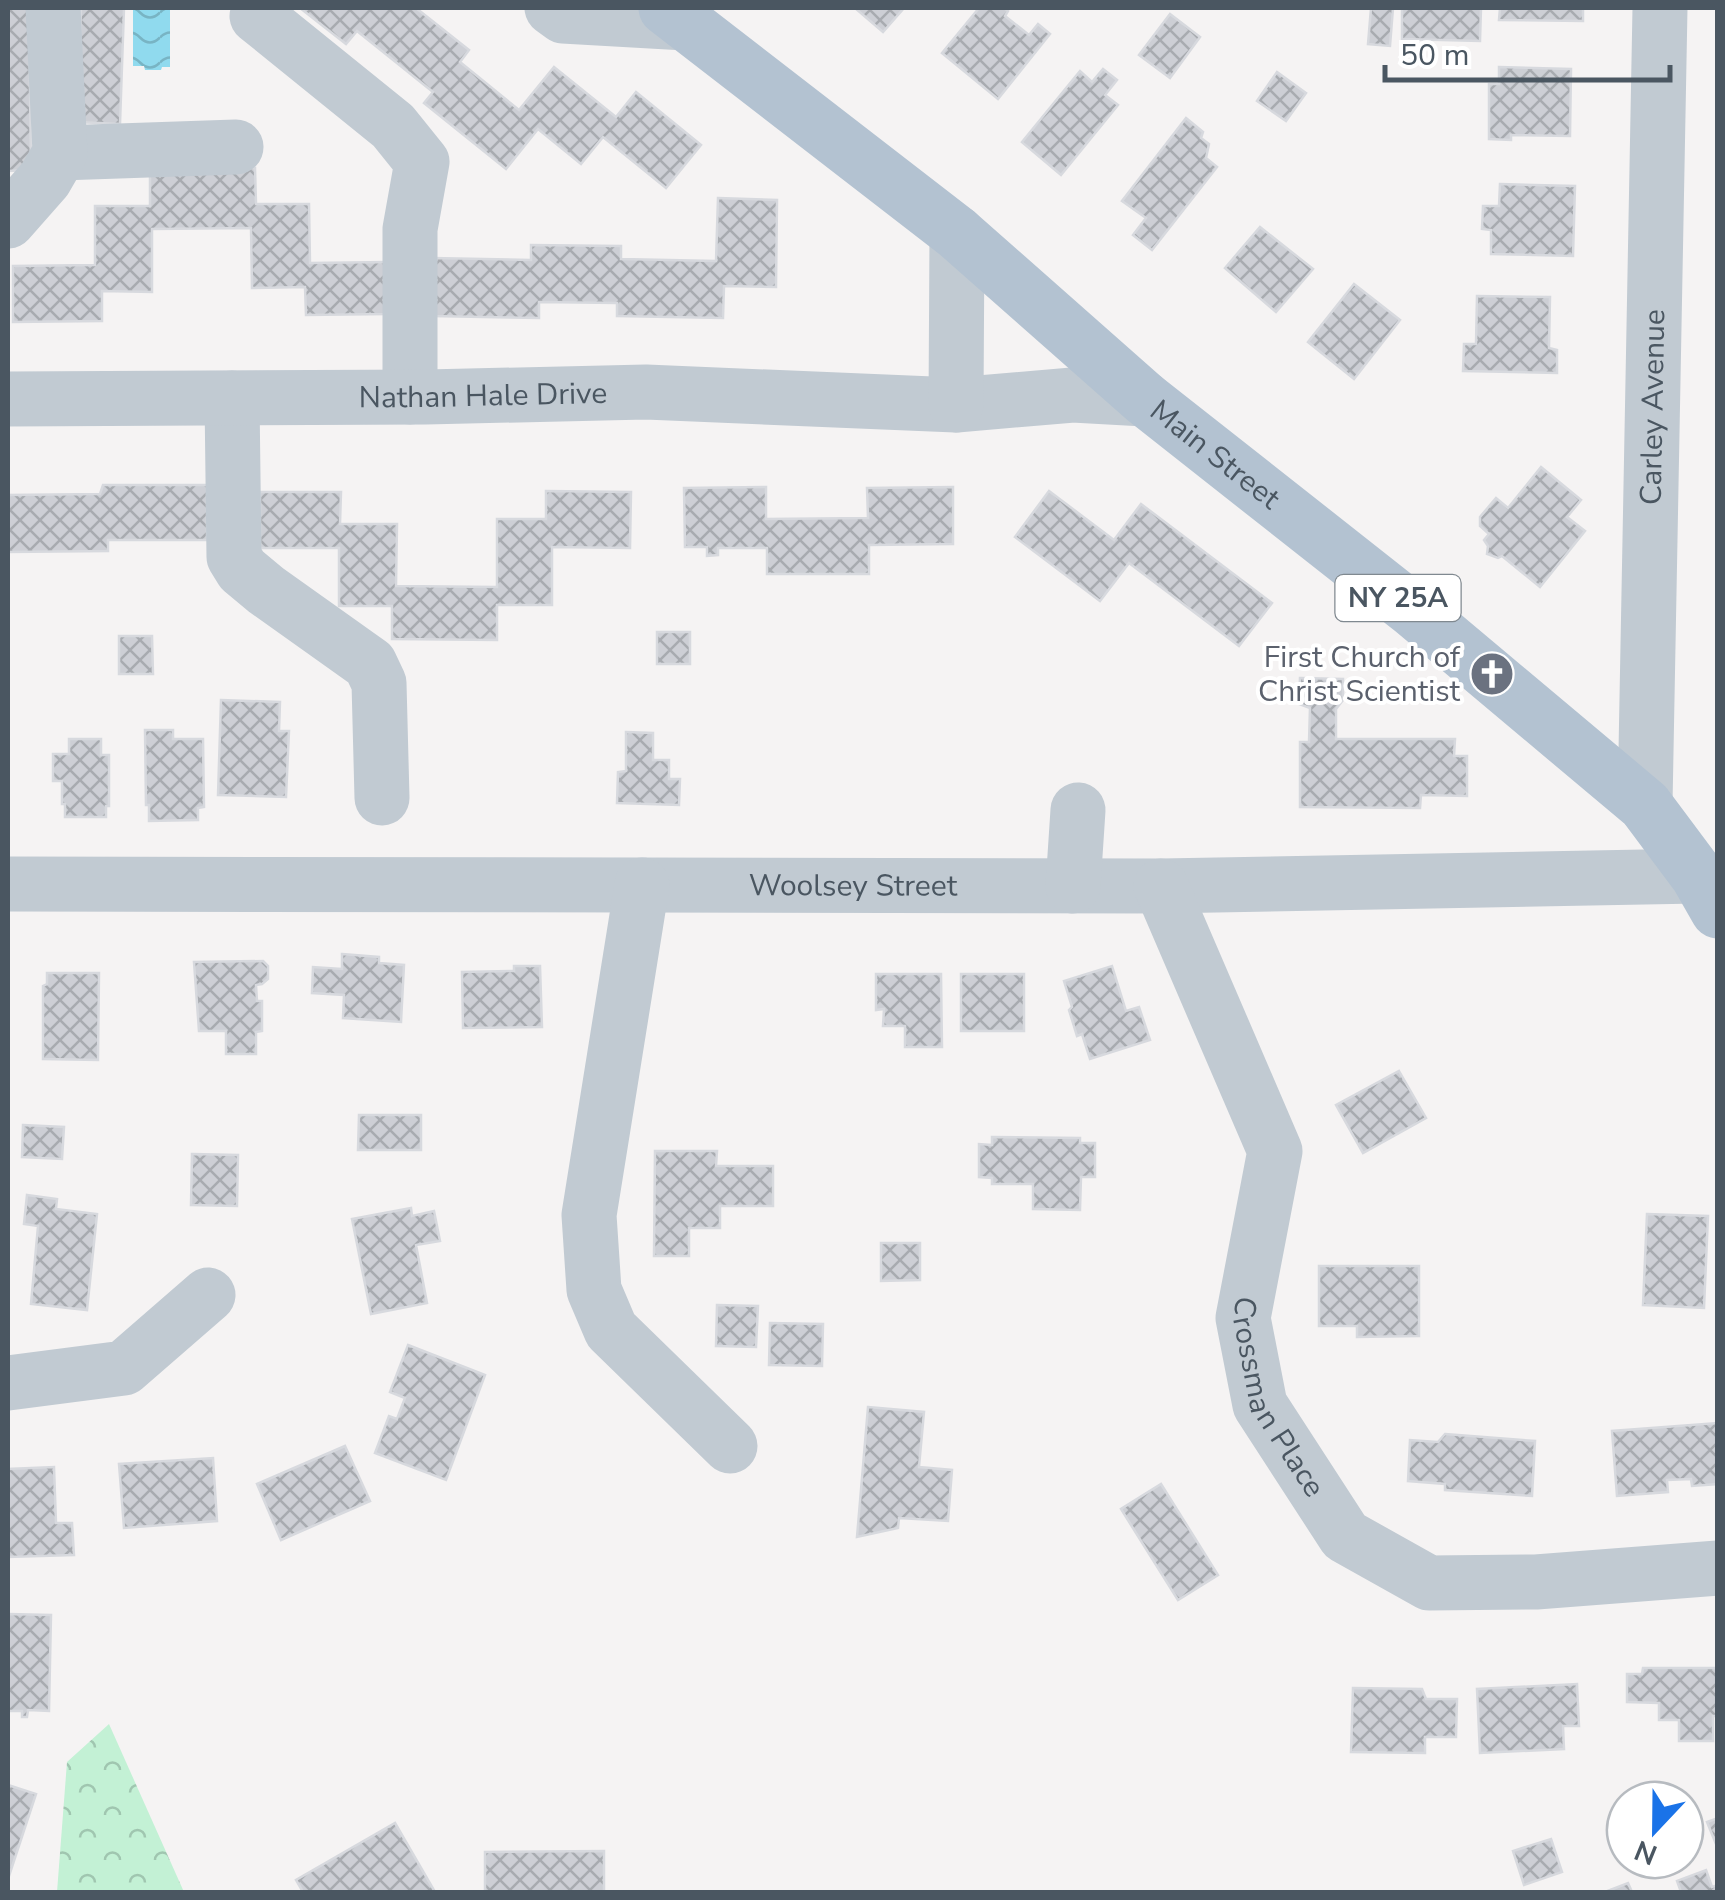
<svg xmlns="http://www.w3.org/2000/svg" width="1725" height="1900" font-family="'Nunito Sans',sans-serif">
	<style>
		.forest { fill: url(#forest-crowns) }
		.water { fill: url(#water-waves) }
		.building { fill: url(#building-cross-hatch); stroke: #d7d9de; stroke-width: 2.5 }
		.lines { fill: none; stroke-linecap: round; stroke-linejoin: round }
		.minor { stroke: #c1cad2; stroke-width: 55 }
		.major { stroke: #b3c2d1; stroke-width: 55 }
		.labels { text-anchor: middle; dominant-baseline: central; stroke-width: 8; stroke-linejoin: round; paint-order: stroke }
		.shield { fill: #fff; stroke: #808990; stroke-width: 2.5 }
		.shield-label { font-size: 28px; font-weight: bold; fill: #4a5661 }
		.street-label { font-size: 30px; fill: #4a5661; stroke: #fff }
		.worship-label { font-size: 30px; fill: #5b616d; stroke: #fff; text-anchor: end }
	</style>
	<defs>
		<pattern id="forest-crowns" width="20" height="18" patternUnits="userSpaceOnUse" patternTransform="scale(2.5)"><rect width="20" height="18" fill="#c3f1d5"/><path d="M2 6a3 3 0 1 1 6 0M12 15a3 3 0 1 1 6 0" fill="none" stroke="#a0c6b0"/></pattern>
		<pattern id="water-waves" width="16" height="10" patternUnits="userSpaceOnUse" patternTransform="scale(2.5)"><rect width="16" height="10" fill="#90daee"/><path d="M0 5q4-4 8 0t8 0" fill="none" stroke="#78b4c4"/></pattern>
		<pattern id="building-cross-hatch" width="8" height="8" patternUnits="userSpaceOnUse" patternTransform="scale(2.5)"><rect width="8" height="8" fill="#cdcfd5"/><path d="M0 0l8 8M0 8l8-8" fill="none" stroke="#a8abb0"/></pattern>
	</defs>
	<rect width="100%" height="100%" fill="#f5f3f3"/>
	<path class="forest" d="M109,1724l75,168h-127l10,-130z"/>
	<path class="water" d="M133,8h37v59h-8l-1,3h-16l-1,-4h-11z"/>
	<g class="building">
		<path d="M8,8h21l2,162 -23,1z"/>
		<path d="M81,8h43l-4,116 -43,-2z"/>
		<path d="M300,8h116l53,42 -9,12 59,48 35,-43 62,50 20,-25 65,53 -35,43 -63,-51 -22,27 -43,-35 -32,40 -82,-66 9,-11 -76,-61 -11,13z"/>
		<path d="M855,8h49l-21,24z"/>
		<path d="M979,8h25l4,3 -3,5 24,19 9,-11 12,10 -52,65 -56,-46z"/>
		<path d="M1371,8h22l-3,38 -22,-2z"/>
		<path d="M1402,8h79l-1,33 -78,-2z"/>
		<path d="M1500,8h83v13l-84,-1z"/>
		<path d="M1170,14l30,23 -30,41 -31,-23z"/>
		<path d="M1499,67l72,2 -1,67 -59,-1v5l-22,-1v-55h10z"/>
		<path d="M1103,69l14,11 -12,15 13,10 -57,70 -39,-33 58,-71 12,11z"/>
		<path d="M1277,72l29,21 -20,28 -29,-20z"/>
		<path d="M1186,118l17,14 -2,6 8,6 -3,14 11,9 -65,83 -19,-15 13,-17 -24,-17z"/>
		<path d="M255,168l1,36h53l1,59 77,-1 1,52 -82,1 -1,-28 -53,1 -1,-60 -99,1v63l-50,-1v30l-89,1v-56l82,-1v-59h55v-37z"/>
		<path d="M1500,184l75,2 -2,70 -82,-2v-24l-9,-1 1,-23h16z"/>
		<path d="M718,198l59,2 -1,87 -52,-1 -1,32 -106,-2v-13l-78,-1v16l-107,-2 1,-58 98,2v-15l90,1v13l95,2z"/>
		<path d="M1260,227l53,42 -37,43 -51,-44z"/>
		<path d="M1354,284l46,36 -46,59 -46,-37z"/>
		<path d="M1477,296l73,1 -1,51 8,2v23l-94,-2 1,-27h12z"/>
		<path d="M1541,467l40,33 -14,17 18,14 -45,56 -38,-31 -4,2 -11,-4 1,-8 -4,-6 5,-6 -9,-8v-9l16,-19 12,10z"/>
		<path d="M103,485h104v55h-99v11l-100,1v-57l92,-1z"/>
		<path d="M766,487v32l102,-1 -1,-30 86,-1v57l-84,1v29h-102v-26h-49v7l-11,1v-9h-22l-1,-59z"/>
		<path d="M546,491l85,1 -1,56 -78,-1v58h-55v35l-105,-1v-33h-53v-58h-79v-56h81l-1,32h57l-1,62 101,1v-68h49z"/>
		<path d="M1049,491l65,49 27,-36 131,99 -33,43 -110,-83 -29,38 -85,-64z"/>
		<rect x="657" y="632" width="33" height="32"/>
		<path d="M119,636h33l1,38h-34z"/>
		<path d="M1300,678l43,1v21l-7,9v30h119l-1,17h13v40l-46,-1 -1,13 -120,-1v-65h9l1,-34 -11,-4z"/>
		<path d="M221,700l59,2 -1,29h10l-3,66 -68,-2z"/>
		<path d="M145,730h28v9h30l1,68 -6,1v12l-49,1v-16h-3z"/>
		<path d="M626,732l27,1v27h16v19h11l-1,26 -62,-2 1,-31 8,-1z"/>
		<path d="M69,739h32v16h8v51h-3v11h-41v-13h-3v-23h-9v-27h16z"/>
		<path d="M342,954l37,3v6l25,2 -3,57 -58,-4 1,-23 -32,-2 1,-26 29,2z"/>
		<path d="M263,961l5,5v13l-6,5 -6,1 1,16h5v30l-6,1v22h-30v-23h-27l-5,-69z"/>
		<path d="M514,966h26l2,61 -79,1 -1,-56 52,-1z"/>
		<path d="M1112,966l14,45 13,-4 11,33 -60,19 -8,-25 -5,2 -8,-26 3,-3 -8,-26z"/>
		<path d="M47,973h52l-1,87 -55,-1v-73l4,-2z"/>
		<path d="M876,974h65l1,73h-37v-21h-22l1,-17 -8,1z"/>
		<rect x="961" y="974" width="63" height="57"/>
		<path d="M1399,1071l27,47 -63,35 -27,-48z"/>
		<path d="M359,1115h62v35h-63z"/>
		<path d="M23,1125l41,2 -2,32 -40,-2z"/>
		<path d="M992,1137l88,1v5h15v34h-14l-1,33 -47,-1v-25h-41v-6l-13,-1v-33l13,1z"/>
		<path d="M655,1151h62l-1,15h57v40h-53v22h-31v28h-35z"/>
		<path d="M192,1154l46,1 -1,51 -46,-1z"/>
		<path d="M27,1195l30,4 -1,10 41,5 -10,96 -56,-6 7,-78 -14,-2z"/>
		<path d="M411,1208l1,8 22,-5 6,30 -24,4 11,58 -56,11 -19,-95z"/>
		<path d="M1647,1214l61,2 -4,92 -61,-3z"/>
		<path d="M881,1243h39v37l-39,1z"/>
		<path d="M1319,1266h100v70l-62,1v-11h-38z"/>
		<path d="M717,1305l41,1 -2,41 -40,-1z"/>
		<path d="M770,1323l53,1 -1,42 -53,-1z"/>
		<path d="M408,1345l77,30 -39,105 -71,-27 14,-37 8,3 8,-21 -15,-6z"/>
		<path d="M868,1407l56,5 -5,55 33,3 -4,51 -49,-3 -1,10 -41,9z"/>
		<path d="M1717,1423l1,61 -26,2 -1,-7 -24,1 1,12 -51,4 -5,-65z"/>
		<path d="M1445,1434l90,7 -3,55 -87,-6v-6l-37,-3 2,-41 28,2z"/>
		<path d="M345,1446l25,55 -89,39 -24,-56z"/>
		<path d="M213,1458l4,63 -93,7 -5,-64z"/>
		<path d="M54,1467l2,56h16l2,32 -66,2v-88z"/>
		<path d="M1161,1484l57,91 -40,25 -57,-91z"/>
		<path d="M8,1614l43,1 -2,96 -21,-1 -1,7h-5v-6h-14z"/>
		<path d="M1643,1668h75v48h-5v25h-34v-21h-20v-17l-32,-1v-28h15z"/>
		<path d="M1577,1684l2,42h-16l1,23 -84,4 -3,-64z"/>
		<path d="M1353,1688l69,1 4,10h31l-1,38h-31v16l-74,-1z"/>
		<path d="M8,1785l28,9 -28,85z"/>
		<path d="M1718,1818v31l-11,-27z"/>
		<path d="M395,1823l40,69h-132l-7,-12z"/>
		<path d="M1551,1839l11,33 -38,13 -11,-34z"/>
		<path d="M604,1851v41h-119v-40z"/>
		<path d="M1706,1870l6,17 6,-2v7h-37l-4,-11z"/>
		<path d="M1628,1883l4,9h-27z"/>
	</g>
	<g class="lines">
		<g class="minor">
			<path d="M552,8l11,8 123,7"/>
			<path d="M257,16l136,110 29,36 -12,67v168"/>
			<path d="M60,153l176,-6"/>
			<path d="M8,221l37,-42 15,-26 -7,-145"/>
			<path d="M232,398l2,159 8,13 24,20 104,74 9,19 3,115"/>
			<path id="s1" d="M8,399l418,-2 220,-5 310,13 117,-10 72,4"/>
			<path d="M956,405l1,-172"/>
			<path id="s2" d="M1645,805l15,-797"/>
			<path id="s3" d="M8,884l1153,2 537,-10"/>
			<path d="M642,885l-53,330 5,75 17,40 119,116"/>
			<path d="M1073,886l5,-76"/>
			<path id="s4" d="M1161,886l114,265 -32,167 17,87 85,131 84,47 107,-1 182,-14"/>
			<path d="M8,1383l116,-15 84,-73"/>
		</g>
		<path class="major" id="s5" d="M666,8l291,225 188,166 269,212 231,194 53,71 20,35"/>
	</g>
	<defs>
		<symbol id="church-disc" viewBox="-11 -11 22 22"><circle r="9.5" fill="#6b7280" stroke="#fff"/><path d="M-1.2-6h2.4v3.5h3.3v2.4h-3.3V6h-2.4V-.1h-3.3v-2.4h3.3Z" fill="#fff"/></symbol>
	</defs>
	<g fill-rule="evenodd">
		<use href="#church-disc" x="1467" y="649" width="50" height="50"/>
	</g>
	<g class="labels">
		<rect class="shield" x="1335.5" y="575" width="125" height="46" rx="8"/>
		<g class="shield-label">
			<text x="1398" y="598">NY 25A</text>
		</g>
		<g class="street-label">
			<text stroke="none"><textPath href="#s1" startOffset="475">Nathan Hale Drive</textPath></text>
			<text stroke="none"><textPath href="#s2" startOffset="398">Carley Avenue</textPath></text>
			<text stroke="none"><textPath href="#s5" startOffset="708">Main Street</textPath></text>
			<text stroke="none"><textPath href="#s3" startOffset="845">Woolsey Street</textPath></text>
			<text stroke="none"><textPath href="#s4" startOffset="545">Crossman Place</textPath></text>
		</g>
		<g class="worship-label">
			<text x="1460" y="657">First Church of<tspan x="1460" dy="34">Christ Scientist</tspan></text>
		</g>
	</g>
	<rect width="1725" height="1900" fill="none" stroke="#4a5661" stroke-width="20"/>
	<g transform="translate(1655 1830) rotate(202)"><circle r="48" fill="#ffffff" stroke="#b7bbc0" stroke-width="2.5"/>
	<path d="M0-8L18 38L0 25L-18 38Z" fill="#1a73e8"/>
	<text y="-15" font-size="28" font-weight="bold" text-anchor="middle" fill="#4a5661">N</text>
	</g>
	<path d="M1385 65v15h285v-15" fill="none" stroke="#4a5661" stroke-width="5"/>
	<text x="1400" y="65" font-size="30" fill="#4a5661" stroke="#ffffff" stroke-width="8" paint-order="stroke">50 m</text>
</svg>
